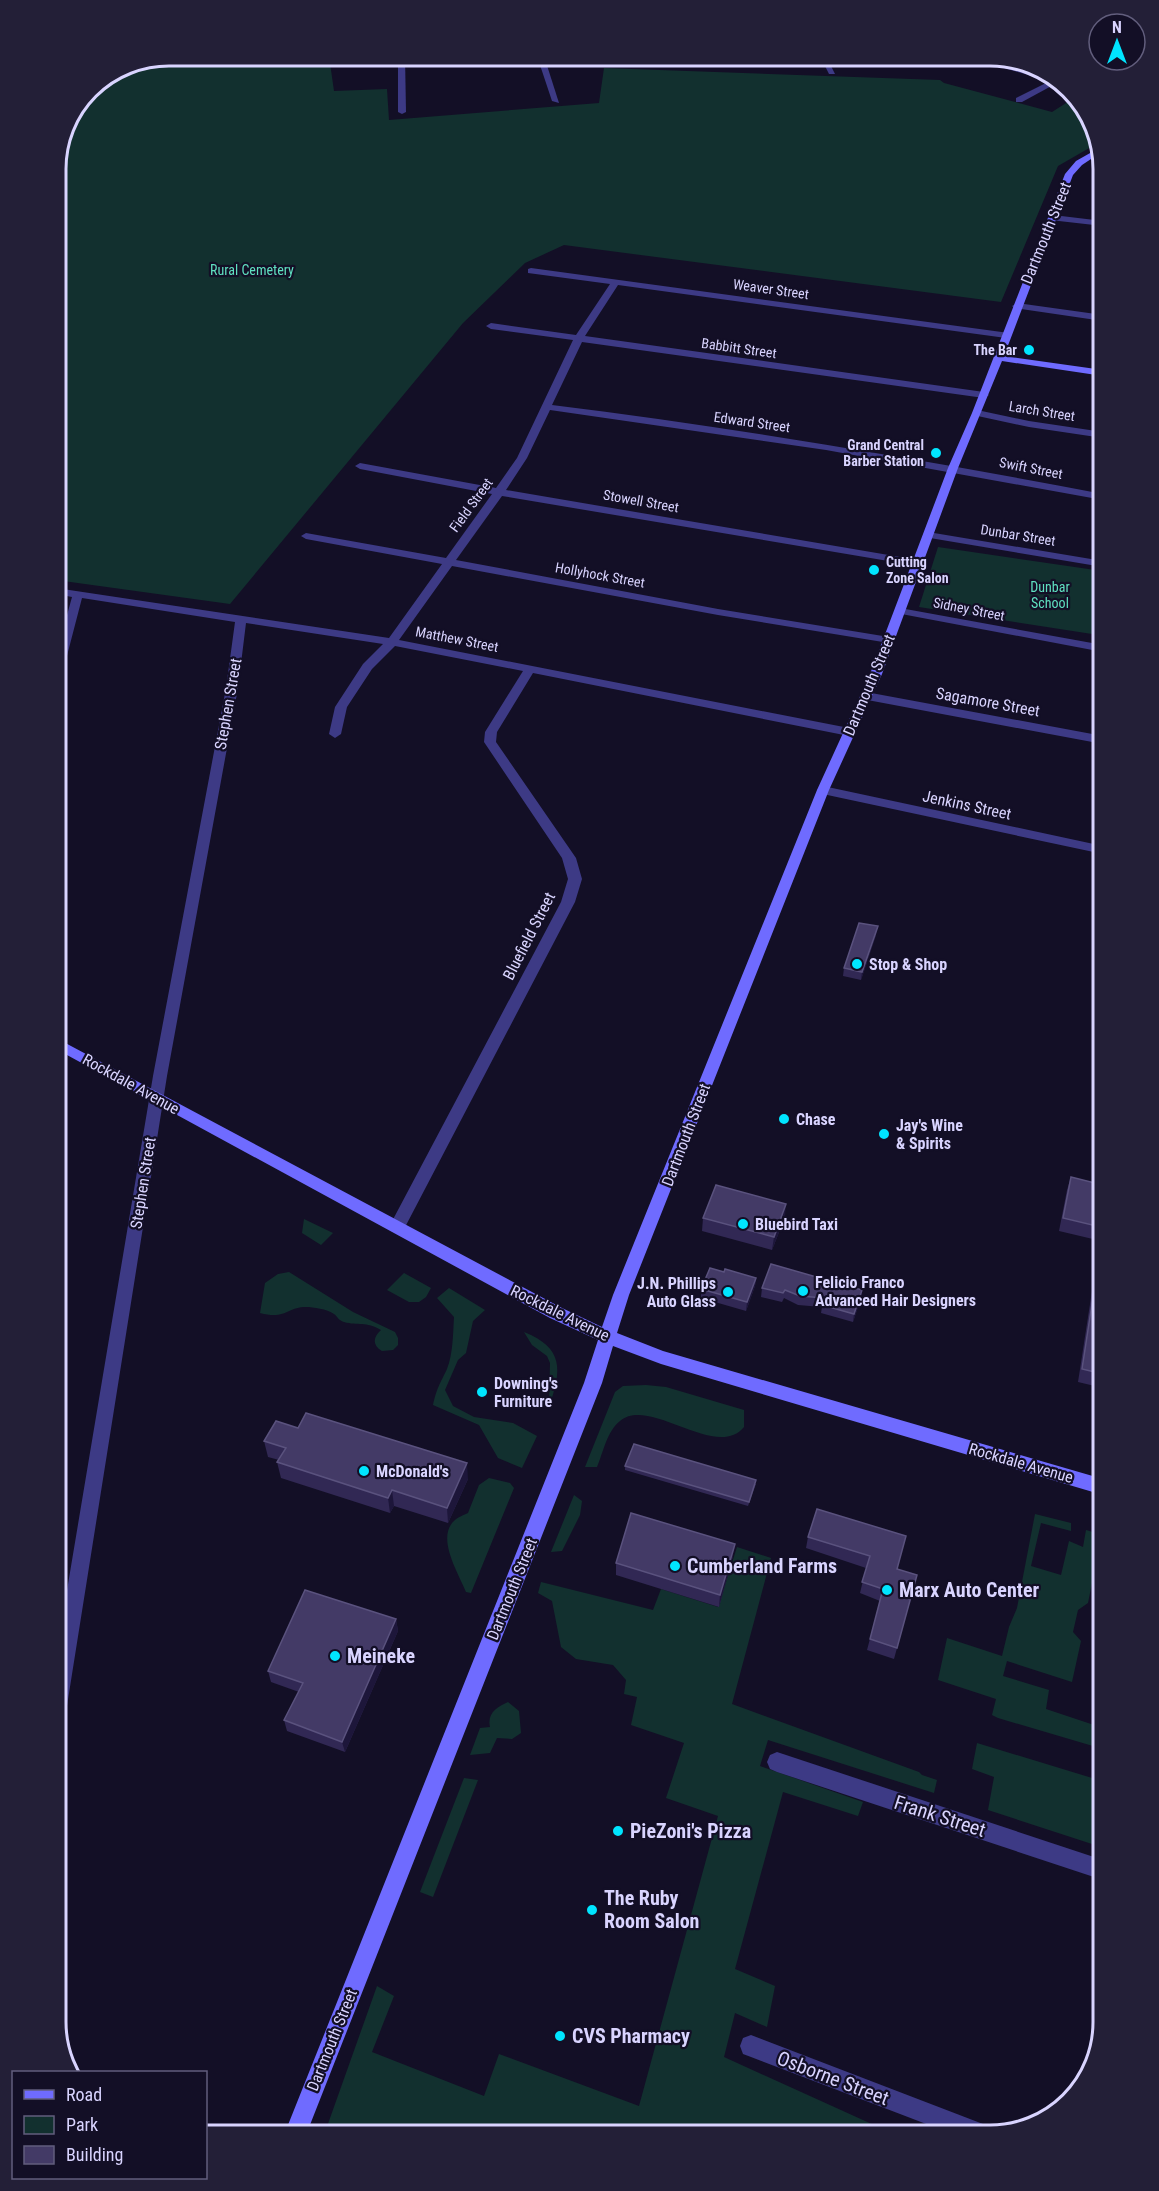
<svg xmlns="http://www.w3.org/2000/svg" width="1159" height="2191" font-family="'Roboto Condensed',sans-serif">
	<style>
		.green { fill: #12302f }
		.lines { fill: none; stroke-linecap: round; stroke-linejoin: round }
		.street { fill: #3d3a85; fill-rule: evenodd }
		.secondary { fill: #6f6bff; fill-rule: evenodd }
		.wall { fill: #312854 }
		.shaded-wall { fill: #1d163a }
		.building { fill: #433a66; stroke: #5a527e; stroke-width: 1.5 }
		.poi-dot { fill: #00e5ff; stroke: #130f26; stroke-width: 2 }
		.labels { text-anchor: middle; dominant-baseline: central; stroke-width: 4.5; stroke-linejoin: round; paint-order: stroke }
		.far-park-label { font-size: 14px; fill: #5fe0c0; stroke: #130f26 }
		.far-street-label { font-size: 14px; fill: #d9d4ff; stroke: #130f26 }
		.far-poi-label { font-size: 14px; font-weight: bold; fill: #d9d4ff; stroke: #130f26; text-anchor: end }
		.street-label { font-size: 16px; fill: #d9d4ff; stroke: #130f26 }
		.poi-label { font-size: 16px; font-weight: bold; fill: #d9d4ff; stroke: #130f26; text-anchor: start }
		.near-poi-label { font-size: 20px; font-weight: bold; fill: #d9d4ff; stroke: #130f26; text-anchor: start }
		.near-street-label { font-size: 20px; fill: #d9d4ff; stroke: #130f26 }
		.rim { fill: none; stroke: #d9d4ff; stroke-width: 3 }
	</style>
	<rect width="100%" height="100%" fill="#130f26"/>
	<g class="green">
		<path d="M169,56h160l5,35 53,-2 2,31 210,-17 5,-35 336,12 4,3 108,29 22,-14 21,27 3,18 -40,23 -57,136 -437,-57 -39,18 -62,60 -233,281 -174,-24v-418l33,-74 37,-24z"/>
		<path d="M938,547l164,24 -10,63 -173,-27z"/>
		<path d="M304,1219l29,14 -12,12 -19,-12z"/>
		<path d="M289,1272l64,40 42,20 3,6v7l-5,5 -11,1c-10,-6 -9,-14 -1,-21 -15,-9 -23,-4 -37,-8 -6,-2 -6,-5 -10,-8 -7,-5 -21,-7 -28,-7 -19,0 -20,13 -46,6l5,-30 13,-9z"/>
		<path d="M404,1273l27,15 -5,9 -7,5h-10l-22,-12z"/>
		<path d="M449,1288l36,22 -12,11 -7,32 -8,7 -13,30 8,16 21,11 39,6 24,13 -15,32 -24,-10 -19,-33 -46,-20c4,-18 7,-21 14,-36 6,-15 6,-35 7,-52l-17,-19z"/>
		<path d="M524,1332c40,16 38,38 25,75l1,-44 -3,-7 -15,-11z"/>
		<path d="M646,1385l20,2 78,23v17c-28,34 -94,-31 -124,-6 -13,10 -17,32 -23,46h-12l30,-75 8,-6z"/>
		<path d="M489,1478l21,5 4,5 -43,105 -5,-1c-7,-18 -31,-55 -11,-72 3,-3 9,-5 13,-7l11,-28z"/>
		<path d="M574,1495l8,6 -2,14 -18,36 -11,1z"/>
		<path d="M1035,1514l36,9v8l-30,-8 -10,43 30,9 8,-34 14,6 3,-17 17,5v9l-3,-1 -12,60 -10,7 -5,22 8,9 -9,41 -65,-21 -4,15 46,14 -3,19 54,18 3,-20v42l-105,-31 -6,-3 4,-16 -58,-19 9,-42 55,18 7,-29 8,-19z"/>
		<path d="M737,1547l34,11 -39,146 187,68 3,3 15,5 -3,13 -166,-53 -8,26 103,36 -5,14 -75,-24 -48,177 40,17 -8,41 -32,-14 -11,44 172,78h-572l53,-149 17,10 -22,56 112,44 15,-42 140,52 79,-290 -52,-18 18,-55 -53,-18 6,-28 -13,-3 2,-14 -13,-15 -37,-6 -15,-12 -9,-46 -14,-8 3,-11 112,28 8,-21 57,18z"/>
		<path d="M508,1702l11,9 2,22 -9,6 -15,-1 -7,15 -20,2 10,-27 10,-1c-3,-14 7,-20 18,-25z"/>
		<path d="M977,1743l125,38 -10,63 -104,-34 6,-33 -22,-8z"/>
		<path d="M464,1778l14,2 -45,117 -13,-5z"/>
	</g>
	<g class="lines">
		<g class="street">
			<path d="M398,56h7l1,56 -4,2 -4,-2z"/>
			<path d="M537,56h7l15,47 -7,-2z"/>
			<path d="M609,56h8l-3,11 -7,-2z"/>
			<path d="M820,56h6l9,18h-6z"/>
			<path d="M960,56h12l84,22 7,6 -6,-1 -35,19h-6v-4l34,-17z"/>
			<path d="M1053,215l50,6v5l-53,-6v-4z"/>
			<path d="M531,268l478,65v4l-3,1 -388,-53 -33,51 399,56 5,3 -5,3 -402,-56 -30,63c185,23 368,54 551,89v6l-277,-50 -276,-40 -23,48 -21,32 412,70 6,3 -6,3 -416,-70 -46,64 262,49 171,28 6,3 -6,3 -171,-28 -266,-49 -53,74 450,88 6,4 -6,4 -316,-63 -36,59 -1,10 80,116 6,21 -7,23 -172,329 -6,2 -6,-2 -2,-4 172,-325 7,-23 -6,-21 -78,-116 1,-10 38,-61 -128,-25 -23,23 -25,38 -6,27 -6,4 -6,-4 6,-27 28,-43 20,-20 -137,-21 -8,65 -71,388 -101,636 -3,7 -7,2v-65l97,-580 73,-388 9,-66 -153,-24 -20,77 -6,4v-24l16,-58 -16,-3v-6l333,50 53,-74 -136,-25 -5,-3 5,-3 140,25 46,-64 -132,-25 -5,-3 5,-3 136,25 21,-30 56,-118 -82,-11 -5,-3 5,-3 85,12 34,-51 -82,-11v-4z"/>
			<path d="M1017,303l86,12v6l-89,-13 -2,-2z"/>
			<path d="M977,410l52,11 74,11v6l-74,-11 -56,-12 -1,-2z"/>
			<path d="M928,532l175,29v6l-179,-30v-4z"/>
			<path d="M900,608l203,37v7l-207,-39 -2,-2z"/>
			<path d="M866,692l237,44v8l-241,-45v-6z"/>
			<path d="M823,786l280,60v8l-285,-61 -1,-3z"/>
			<path d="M777,1752l326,108v20l-326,-108 -7,-3 -3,-7 3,-7z"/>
			<path d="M751,2035l232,89 8,3 3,8h-39l-204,-78 -8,-3 -3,-8 3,-8z"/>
		</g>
		<path class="secondary" d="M1099,148l1,5 -18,12 -9,10 -69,181 99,14v6l-101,-15 -44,107 -76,206 -53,116 -200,505 -12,38 46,18 440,128v16l-442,-131 -48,-18 -11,37 -296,752h-22l300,-752 14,-43 -48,-22 -494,-269v-11l506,270 40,19 11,-32 204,-505 53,-116 78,-206 24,-55 93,-239 11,-13z"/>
	</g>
	<g class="wall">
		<path d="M876,935l-15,45 -18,-4 1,-8z"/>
		<path d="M1071,1177l32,8v62l-7,-2 1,-5 -38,-9 8,-41z"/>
		<path d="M785,1217l-13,33 -70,-19 1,-13z"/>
		<path d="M724,1272l32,6 -1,8 -9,25 -45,-13v-9z"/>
		<path d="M1096,1278l7,2v108l-25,-6 14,-91z"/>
		<path d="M762,1288l100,2 -1,8 -8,24 -32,-9 1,-6 -24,-2 -14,-7 -2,4 -21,-5z"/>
		<path d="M264,1441l204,38 -20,44 -54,-17 -4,7 -109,-35 -4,-16 2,-2 -11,-3z"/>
		<path d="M625,1466l131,18 -8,22 -123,-36z"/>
		<path d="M817,1509l80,60 20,6 -23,84 -27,-9 13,-49 -20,-8 6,-25 -60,-20 2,-11z"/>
		<path d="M733,1556l-14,51 -103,-32v-12z"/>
		<path d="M396,1619l2,12 -53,121 -58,-21 -3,-11 15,-28 -28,-10 -3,-11z"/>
	</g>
	<g class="shaded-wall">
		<path d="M878,926l-2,9 -15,45 1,-8z"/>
		<path d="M786,1204l-1,13 -13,33 2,-13z"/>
		<path d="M756,1278l-1,8 -9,25 1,-9z"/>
		<path d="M862,1290l-1,8 -8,24 1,-8z"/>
		<path d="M467,1463l1,16 -20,44 -1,-15z"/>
		<path d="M392,1490l2,16 -4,7 -2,-15z"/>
		<path d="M735,1544l-2,12 -14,51 1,-12z"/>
		<path d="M396,1619l2,12 -53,121 -3,-10z"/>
	</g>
	<g class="building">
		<path d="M859,923l19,3 -16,46 -18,-4z"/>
		<path d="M1071,1177l32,8v48l-3,-1 1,-5 -38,-9z"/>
		<path d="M716,1185l70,19 -12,33 -71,-19z"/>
		<path d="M771,1264l91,26 -8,24 -32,-9 2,-7 -24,-2 -15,-6 -2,3 -21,-5z"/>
		<path d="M710,1268l14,4 1,-3 31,9 -9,24 -46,-13z"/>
		<path d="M1096,1278l7,2v94l-21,-5z"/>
		<path d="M306,1413l161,50 -20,45 -55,-18 -4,8 -111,-36 9,-14 -22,-7 12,-20 22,7z"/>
		<path d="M634,1444l122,36 -7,22 -124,-36z"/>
		<path d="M817,1509l89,27 -9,33 20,6 -20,73 -27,-9 13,-50 -21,-7 8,-26 -62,-19z"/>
		<path d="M631,1513l104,31 -15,51 -104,-32z"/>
		<path d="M305,1590l91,29 -54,123 -58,-22 19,-37 -35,-12z"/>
	</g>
	<g class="poi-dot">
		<circle cx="1029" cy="350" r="6"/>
		<circle cx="936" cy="453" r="6"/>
		<circle cx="874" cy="570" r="6"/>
		<circle cx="857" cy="964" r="6"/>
		<circle cx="784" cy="1119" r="6"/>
		<circle cx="884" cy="1134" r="6"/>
		<circle cx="743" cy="1224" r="6"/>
		<circle cx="803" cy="1291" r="6"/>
		<circle cx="728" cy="1292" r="6"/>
		<circle cx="482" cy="1392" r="6"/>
		<circle cx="364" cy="1471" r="6"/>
		<circle cx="675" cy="1566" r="6"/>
		<circle cx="887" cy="1590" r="6"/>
		<circle cx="335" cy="1656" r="6"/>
		<circle cx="618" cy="1831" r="6"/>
		<circle cx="592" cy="1910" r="6"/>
		<circle cx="560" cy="2036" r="6"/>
	</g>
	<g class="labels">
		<g class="far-park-label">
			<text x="252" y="270">Rural Cemetery</text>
			<text x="1050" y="587">Dunbar<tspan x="1050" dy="16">School</tspan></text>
		</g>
		<g class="far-street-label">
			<text transform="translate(771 289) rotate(8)">Weaver Street</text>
			<text transform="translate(739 348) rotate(8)">Babbitt Street</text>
			<text transform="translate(1042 411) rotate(9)">Larch Street</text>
			<text transform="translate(752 422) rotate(8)">Edward Street</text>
			<text transform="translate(1031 468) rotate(11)">Swift Street</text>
			<text transform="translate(641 501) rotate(10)">Stowell Street</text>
			<text transform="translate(471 505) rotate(-54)">Field Street</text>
			<text transform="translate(1018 535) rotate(9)">Dunbar Street</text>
			<text transform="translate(600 575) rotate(10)">Hollyhock Street</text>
			<text transform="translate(969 609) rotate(11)">Sidney Street</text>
			<text transform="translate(457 639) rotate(11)">Matthew Street</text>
		</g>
		<g class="far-poi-label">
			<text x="1017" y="350">The Bar</text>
			<text x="924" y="445">Grand Central<tspan x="924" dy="16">Barber Station</tspan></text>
			<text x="886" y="562" text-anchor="start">Cutting<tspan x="886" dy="16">Zone Salon</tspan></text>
		</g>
		<g class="street-label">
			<text transform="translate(1046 233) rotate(-68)">Dartmouth Street</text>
			<text transform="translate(869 685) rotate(-67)">Dartmouth Street</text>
			<text transform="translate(988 702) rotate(10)">Sagamore Street</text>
			<text transform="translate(228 704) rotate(-80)">Stephen Street</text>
			<text transform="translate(967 805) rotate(12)">Jenkins Street</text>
			<text transform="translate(529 936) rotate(-63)">Bluefield Street</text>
			<text transform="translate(131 1084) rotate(29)">Rockdale Avenue</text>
			<text transform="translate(686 1135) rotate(-69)">Dartmouth Street</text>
			<text transform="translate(143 1183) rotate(-81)">Stephen Street</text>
			<text transform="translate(560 1313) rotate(26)">Rockdale Avenue</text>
			<text transform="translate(1021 1463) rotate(16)">Rockdale Avenue</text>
			<text transform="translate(512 1589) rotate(-68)">Dartmouth Street</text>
			<text transform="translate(332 2040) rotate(-68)">Dartmouth Street</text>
		</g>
		<g class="poi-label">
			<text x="869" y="964">Stop &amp; Shop</text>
			<text x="796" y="1119">Chase</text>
			<text x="896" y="1125">Jay's Wine<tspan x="896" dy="18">&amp; Spirits</tspan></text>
			<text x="755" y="1224">Bluebird Taxi</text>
			<text x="815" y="1282">Felicio Franco<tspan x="815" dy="18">Advanced Hair Designers</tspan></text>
			<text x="716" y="1283" text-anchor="end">J.N. Phillips<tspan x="716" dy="18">Auto Glass</tspan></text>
			<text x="494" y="1383">Downing's<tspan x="494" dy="18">Furniture</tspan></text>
			<text x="376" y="1471">McDonald's</text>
		</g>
		<g class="near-poi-label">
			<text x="687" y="1566">Cumberland Farms</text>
			<text x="899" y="1590">Marx Auto Center</text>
			<text x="347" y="1656">Meineke</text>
			<text x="630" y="1831">PieZoni's Pizza</text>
			<text x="604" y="1898">The Ruby<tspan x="604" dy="23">Room Salon</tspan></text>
			<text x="572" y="2036">CVS Pharmacy</text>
		</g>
		<g class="near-street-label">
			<text transform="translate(940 1816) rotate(18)">Frank Street</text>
			<text transform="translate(833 2078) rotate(21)">Osborne Street</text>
		</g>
	</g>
	<path d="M0 0H1159V2191H0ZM169 66H990A103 103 0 0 1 1093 169V2022A103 103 0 0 1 990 2125H169A103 103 0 0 1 66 2022V169A103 103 0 0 1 169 66Z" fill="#231f37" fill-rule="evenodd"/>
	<path class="rim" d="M169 66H990A103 103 0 0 1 1093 169V2022A103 103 0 0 1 990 2125H169A103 103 0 0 1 66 2022V169A103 103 0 0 1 169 66Z"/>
	<rect x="12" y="2071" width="195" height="108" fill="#130f26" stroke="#625e7d" stroke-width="1.5"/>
	<rect x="24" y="2090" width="30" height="9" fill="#6f6bff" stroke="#625e7d" stroke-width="1.5"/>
	<text x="66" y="2101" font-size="18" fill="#d9d4ff">Road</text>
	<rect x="24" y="2116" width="30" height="18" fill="#12302f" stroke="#625e7d" stroke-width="1.5"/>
	<text x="66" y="2131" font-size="18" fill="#d9d4ff">Park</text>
	<rect x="24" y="2146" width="30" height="18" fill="#433a66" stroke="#625e7d" stroke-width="1.5"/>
	<text x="66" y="2161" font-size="18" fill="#d9d4ff">Building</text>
	<g transform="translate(1117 42)"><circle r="28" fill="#130f26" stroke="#625e7d" stroke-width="1.5"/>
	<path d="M0-4.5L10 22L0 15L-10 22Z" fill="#00e5ff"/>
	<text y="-9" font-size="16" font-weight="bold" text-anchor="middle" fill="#d9d4ff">N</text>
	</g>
</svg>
